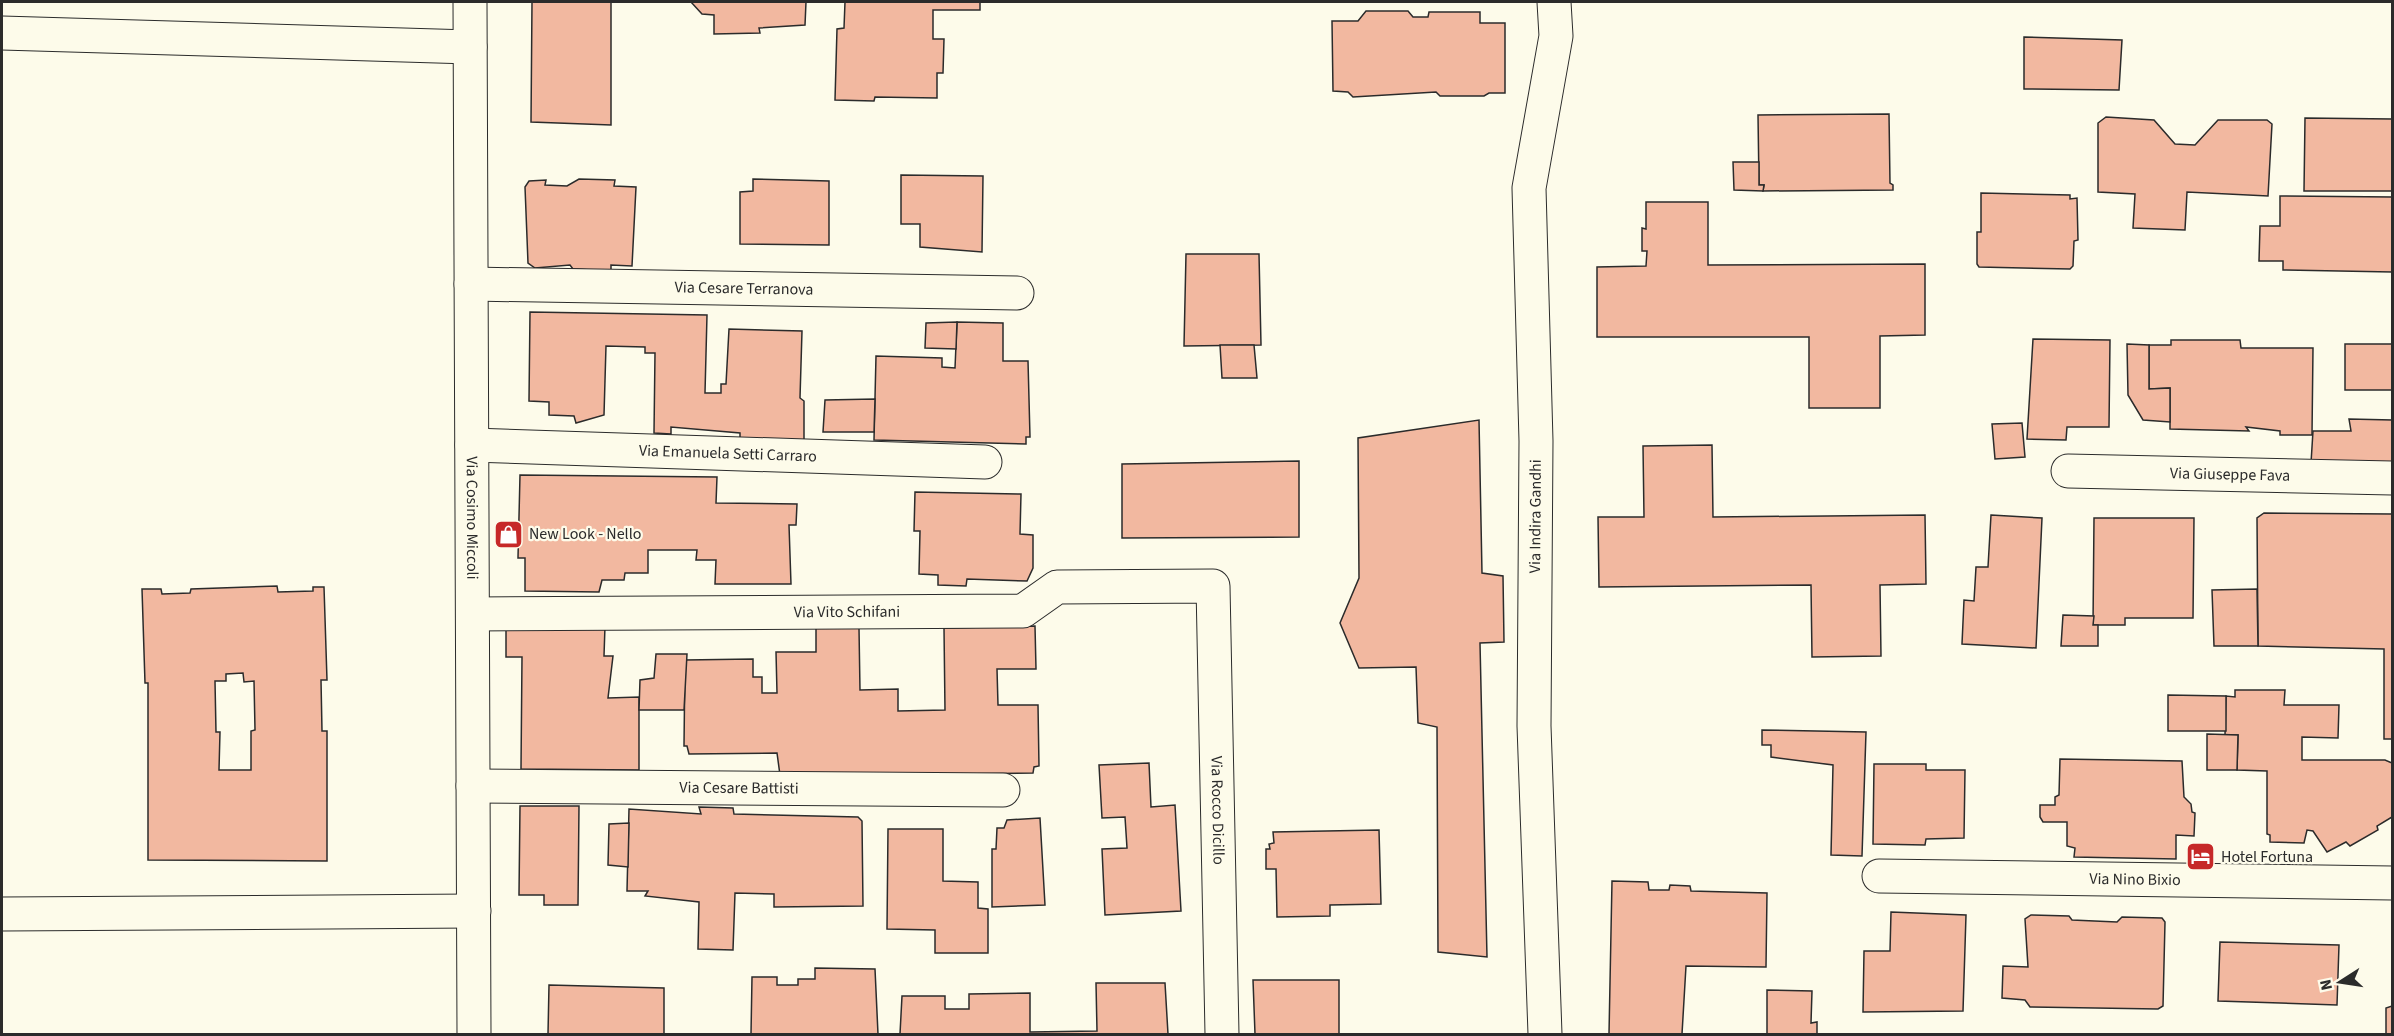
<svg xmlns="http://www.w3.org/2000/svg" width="2394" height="1036" font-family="'Source Sans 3',sans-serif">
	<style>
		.building { fill: #f2b8a0; stroke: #2b2b2b; stroke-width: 1.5; fill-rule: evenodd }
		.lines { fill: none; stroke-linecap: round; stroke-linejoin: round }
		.minor-casing { stroke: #2b2b2b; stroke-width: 35 }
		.minor { stroke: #fdfbea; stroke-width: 33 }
		.labels { text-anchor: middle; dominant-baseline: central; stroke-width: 4.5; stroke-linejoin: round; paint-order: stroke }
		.street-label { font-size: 16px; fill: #2b2b2b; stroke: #fdfbea }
		.poi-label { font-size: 16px; fill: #2b2b2b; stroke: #fdfbea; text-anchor: start }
	</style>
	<rect width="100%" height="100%" fill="#fdfbea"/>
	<g class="building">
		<path d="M532,2h79v123l-80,-3z"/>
		<path d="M691,2h115l-1,23 -46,3 1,5 -46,1v-19l-12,-1z"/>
		<path d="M845,2h135v8h-47v29h11l-1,34h-6v25l-62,-1 -1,4 -39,-1 2,-71 7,-1z"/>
		<path d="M1366,11h42l5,6h15l1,-5h51v11h25v70h-16l-5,3h-44l-4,-4 -83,5 -5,-5 -15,-1 -1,-70h26z"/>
		<path d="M2024,37l98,3 -3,50 -95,-1z"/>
		<path d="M1889,114l1,69 3,2v5l-130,1 1,-6h-5l-1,-70z"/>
		<path d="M2106,117l48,3 21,24 20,1 23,-25h49l5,4 -4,72 -81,-4 -2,38 -52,-2 2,-34 -37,-2v-69z"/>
		<path d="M2305,118l87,1v72h-88z"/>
		<path d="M1733,162h26v23h5l-1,6 -29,-1z"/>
		<path d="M901,175l82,1 -1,76 -62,-5v-23h-19z"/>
		<path d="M579,179l36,1 -1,6 22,1 -4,79 -21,-1v6l-38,-2 -3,-4 -35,3 -7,-5 -3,-76 4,-6 17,-1 -1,5 22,1z"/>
		<path d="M753,179l76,2v64l-89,-1v-52l13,-1z"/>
		<path d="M1981,193l89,2v4l7,-1 1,42 -4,1 -1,25 -3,3 -91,-2 -2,-3v-32h4z"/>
		<path d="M2280,196l112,1v75l-109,-2v-9h-24l1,-35h20z"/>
		<path d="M1646,202h62v63l217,-1v71l-45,1v72h-71v-71h-212v-70l49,-1 1,-15h-5v-23l4,1z"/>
		<path d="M1186,254h73l2,91 -77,1z"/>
		<path d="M530,312l177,3 -2,78h16v-9h5l3,-55 73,2 -2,67 4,3v39l-64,-1v-6l-69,-6v7l-17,-1 1,-80h-10v-6l-39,-1 -2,69 -28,8 -2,-7 -25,-1v-13l-20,-1z"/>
		<path d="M957,322l46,1v38h25l2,76h-4v7l-152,-4 2,-84 66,2v9l13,1z"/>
		<path d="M957,322l-1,27 -31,-1 1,-25z"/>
		<path d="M2033,339l77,1 -1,87h-42l-1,13 -39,-1z"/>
		<path d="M2171,340h69l1,8h72l-1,87h-32v-4l-34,-4 3,4 -79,-2v-41l-21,1v-44h22z"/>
		<path d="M2127,344l22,1v44l21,-1v34l-27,-2 -15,-25z"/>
		<rect x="2345" y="344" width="47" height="46"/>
		<path d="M1220,345h34l3,33h-35z"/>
		<path d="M875,399l-1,33h-51l2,-32z"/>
		<path d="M2349,419l43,1v44l-81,-1 2,-32h38z"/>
		<path d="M1479,420l3,153 21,3 1,66 -24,1 7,314 -49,-5 -1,-225 -19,-4 -2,-56 -57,1 -19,-45 19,-45 -1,-140z"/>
		<path d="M2022,423l3,34 -30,2 -3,-35z"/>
		<path d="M1712,445l1,72 212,-2 1,69 -46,1 1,71 -69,1 -1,-72 -212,2 -1,-70h46l-1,-71z"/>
		<path d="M1299,461v76l-177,1v-74z"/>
		<path d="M520,475l197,2 -1,26 81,1 -1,21h-7l2,59h-76l1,-24h-20l1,-10h-49v23h-23l-1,7h-22l-3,12 -74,-1v-33h-7z"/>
		<path d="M915,492l106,2 -1,40 13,1v33l-6,13 -60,-2 -1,7 -28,-1v-10l-19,-1 1,-43h-6z"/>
		<path d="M2264,513l128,1v225h-8v-90l-126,-3 -1,-128z"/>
		<path d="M1991,515l51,3 -6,130 -74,-4 2,-44 10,1 2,-34h12z"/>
		<path d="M2094,518h100l-1,100h-68v7h-32z"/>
		<path d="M277,586l1,6 35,-1v-4h11l3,93h-6l1,51h5v130l-179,-1v-177h-3l-3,-94h19l1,5 28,-1 1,-4zM243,673l1,9 10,-1 1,49 -4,1v39h-32l1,-38h-4l-1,-51h11v-7z"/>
		<path d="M2257,589l1,57h-44l-2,-56z"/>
		<path d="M2063,615l31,1 -1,9h5v21h-37z"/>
		<path d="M510,625l95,1 -1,30h9l-5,42 31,-1v73l-118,-1 1,-112h-16v-27h3z"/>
		<path d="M1035,626l1,43h-39l1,36h40l1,61 -5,1 -1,6 -248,3 -5,-1 -3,-22 -88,1 -2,-8h-3l1,-86 68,-1v18h9v16h15l-1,-41h40v-24h43l1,62 38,-1v22l47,-1 -1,-82z"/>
		<path d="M656,654h31l-3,56h-45l1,-30 14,-2z"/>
		<path d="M2235,690h50l-1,15h55l-1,33 -36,-1v23h83l7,3v54l-15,9 1,4 -28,16 -4,-4 -19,10 -14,-21 -6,-1 -3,13 -34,-1v-7l-3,-1v-63l-30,-1 1,-35h-13l1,-39 9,1z"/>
		<path d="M2168,695l58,1v35h-58z"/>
		<path d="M1762,730l104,2 -4,124 -31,-1 2,-90 -62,-8v-12h-9z"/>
		<path d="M2207,734l31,1 -1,35h-30z"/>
		<path d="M2060,759l122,2 2,36 7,7 1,8 3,1 -1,23 -18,-1v24l-102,-2 1,-9 -8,-2v-24h-24l-3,-5v-12h15v-8l4,-2z"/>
		<path d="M1149,763l2,44 24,-2 6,106 -76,4 -3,-66 25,-1 -2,-31 -23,1 -3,-53z"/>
		<path d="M1874,764h52v6h39l-1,68 -38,1 -1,6 -52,-1z"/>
		<path d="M520,806h59l-1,99h-34v-10h-25z"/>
		<path d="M699,807l34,1 1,6 124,3 4,4 1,85 -89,1v-13l-39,-1 -2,57 -35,-1 1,-47 -54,-6 3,-5h-21l2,-82 72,5z"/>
		<path d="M1040,818l5,87 -53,2v-58h4l1,-21h7l3,-8z"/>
		<path d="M629,823l-1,44 -20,-2 1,-41z"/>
		<path d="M888,829h55v52l35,1v26l10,1v44h-53v-23l-48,-1z"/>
		<path d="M1379,830l2,74 -51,1v11l-53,1 -1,-48h-10v-20h4l-1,-5 5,-1 -1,-11z"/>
		<path d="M1612,881l36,1 1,8h20l1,-5 20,1 1,5 76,2 -1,74 -80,-1 -4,68h-73z"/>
		<path d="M1891,912l75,3 -3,96 -100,1 1,-61h26z"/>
		<path d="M2031,915l38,1 3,4 45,2 5,-5 40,1 3,4 -2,84 -5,3 -128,-2 -5,-7 -23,-2 1,-32 25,1 -3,-48z"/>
		<path d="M2220,942l119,3 -2,60 -119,-4z"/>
		<path d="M815,968l60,1 3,65h-127l1,-57h25v8h21v-6h17z"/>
		<path d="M1253,980h86v54h-84z"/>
		<path d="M1096,983h69l3,51h-268l2,-38h43v13h24v-15l61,-1v39l67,-1z"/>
		<path d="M549,985l115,3v46h-116z"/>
		<path d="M1767,990l45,1 -1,32 6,-1v12h-50z"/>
		<path d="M2392,1006v28h-6v-26z"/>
	</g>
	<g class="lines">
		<defs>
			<g id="minor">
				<path id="s1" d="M470,2l4,1032"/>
				<path d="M2,33l468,14"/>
				<path id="s2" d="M471,284l546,9"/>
				<path id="s3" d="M472,445l513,17"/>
				<path id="s4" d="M2068,471l324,7"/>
				<path id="s5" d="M473,614l550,-3 34,-24 156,-1 9,448"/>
				<path id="s6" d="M473,786l530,4"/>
				<path id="s7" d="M1879,876l513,7"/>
				<path d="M2,914l472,-3"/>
				<path id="s8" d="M1545,1034l-11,-308 2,-285 -7,-253 27,-152 -2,-34"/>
			</g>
		</defs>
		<use href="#minor" class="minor-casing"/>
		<use href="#minor" class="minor"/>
	</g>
	<defs>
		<symbol id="shop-square" viewBox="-11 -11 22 22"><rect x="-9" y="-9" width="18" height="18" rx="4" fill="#c62828" stroke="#fdfbea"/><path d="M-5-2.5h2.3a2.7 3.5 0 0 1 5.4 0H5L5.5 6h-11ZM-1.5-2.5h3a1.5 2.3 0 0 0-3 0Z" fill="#fff"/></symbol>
		<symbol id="hotel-square" viewBox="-11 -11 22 22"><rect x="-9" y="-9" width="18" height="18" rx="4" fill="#c62828" stroke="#fdfbea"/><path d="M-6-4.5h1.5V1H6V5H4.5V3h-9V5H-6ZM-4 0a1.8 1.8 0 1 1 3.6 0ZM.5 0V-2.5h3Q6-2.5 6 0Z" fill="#fff"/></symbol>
	</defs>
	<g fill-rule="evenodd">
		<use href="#shop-square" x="492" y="518" width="33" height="33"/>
		<use href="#hotel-square" x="2184" y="840" width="33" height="33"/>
	</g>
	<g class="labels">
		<g class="street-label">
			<text stroke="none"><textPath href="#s2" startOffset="273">Via Cesare Terranova</textPath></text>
			<text stroke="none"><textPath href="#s3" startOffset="256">Via Emanuela Setti Carraro</textPath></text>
			<text stroke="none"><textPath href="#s4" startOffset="162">Via Giuseppe Fava</textPath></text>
			<text stroke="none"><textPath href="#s8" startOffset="518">Via Indira Gandhi</textPath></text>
			<text stroke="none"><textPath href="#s1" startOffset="516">Via Cosimo Miccoli</textPath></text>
			<text stroke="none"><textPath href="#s5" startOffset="374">Via Vito Schifani</textPath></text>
			<text stroke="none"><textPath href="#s6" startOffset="266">Via Cesare Battisti</textPath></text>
			<text stroke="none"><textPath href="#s5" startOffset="972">Via Rocco Dicillo</textPath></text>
			<text stroke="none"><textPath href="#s7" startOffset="256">Via Nino Bixio</textPath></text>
		</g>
		<g class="poi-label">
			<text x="529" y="534">New Look - Nello</text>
			<text x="2221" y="857">Hotel Fortuna</text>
		</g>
	</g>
	<rect width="2394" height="1036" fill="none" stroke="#2b2b2b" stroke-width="6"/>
	<g transform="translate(2340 982) rotate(258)" stroke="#fdfbea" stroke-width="4.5" paint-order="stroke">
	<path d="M0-4.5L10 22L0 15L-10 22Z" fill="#2b2b2b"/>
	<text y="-9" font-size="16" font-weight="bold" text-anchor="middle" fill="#2b2b2b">N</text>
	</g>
</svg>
